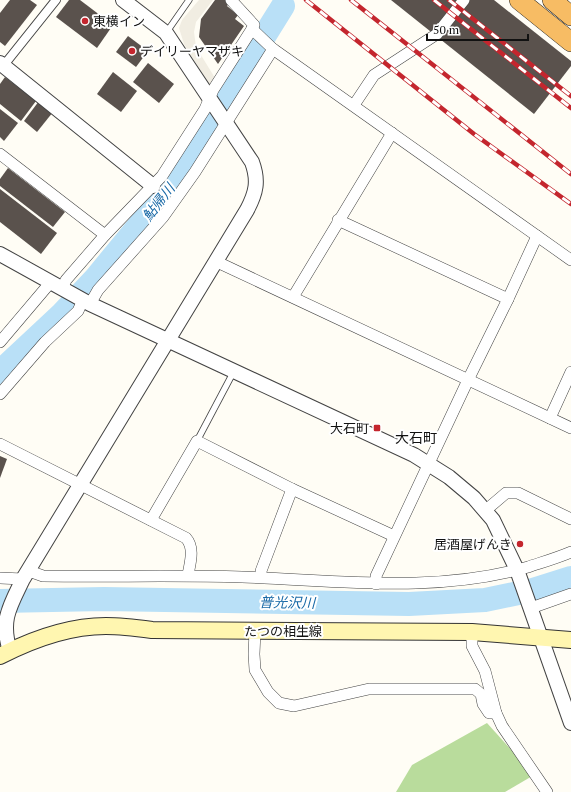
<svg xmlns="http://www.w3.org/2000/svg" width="571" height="792" font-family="'PT Serif','Noto Sans JP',serif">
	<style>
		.forest { fill: #b9dc9c }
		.plaza { fill: #f1ede2 }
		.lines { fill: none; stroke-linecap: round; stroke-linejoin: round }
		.river { stroke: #b9e0f7; stroke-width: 24 }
		.building { fill: #5a524d }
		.service-casing { stroke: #444; stroke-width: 7 }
		.pedestrian-casing { stroke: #444; stroke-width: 10 }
		.minor-casing { stroke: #444; stroke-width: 12 }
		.tertiary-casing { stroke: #444; stroke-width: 16 }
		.secondary-casing { stroke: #333; stroke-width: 18 }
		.trunk-casing { stroke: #222; stroke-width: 20 }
		.service { stroke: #fff; stroke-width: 5.5 }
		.pedestrian { stroke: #fff; stroke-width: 8 }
		.minor { stroke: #fff; stroke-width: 11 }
		.tertiary { stroke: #fff; stroke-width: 14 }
		.secondary { stroke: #fff6b0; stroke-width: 16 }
		.trunk { stroke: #f7bc64; stroke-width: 19 }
		.rail-casing { stroke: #c4262e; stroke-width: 4.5 }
		.rail { stroke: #fff; stroke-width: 3; stroke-dasharray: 9; stroke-linecap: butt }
		.poi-dot { fill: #c4262e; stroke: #fff; stroke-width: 1.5 }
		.labels { text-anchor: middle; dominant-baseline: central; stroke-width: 4; stroke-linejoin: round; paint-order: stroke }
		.poi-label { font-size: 13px; fill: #111; stroke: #fff; text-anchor: start }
		.street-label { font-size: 13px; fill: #111; stroke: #fff }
		.water-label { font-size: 14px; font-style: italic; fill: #1768a6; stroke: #fff }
		.neighbourhood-label { font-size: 14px; fill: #111; stroke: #fff }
	</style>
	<rect width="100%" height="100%" fill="#fffdf5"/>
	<path class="forest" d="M487,723l47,52 -29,17h-109l16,-27z"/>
	<path class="plaza" d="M199,0h14l-17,22 -2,10 2,15 19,31 -5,8 -26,-42 -5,-16 3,-8z"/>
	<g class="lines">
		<g class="river">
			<path d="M0,372l62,-58 33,-35 74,-90 114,-183"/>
			<path d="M0,601l104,-2 305,5 76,-4 48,-10 38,-12"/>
		</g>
	</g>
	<g class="building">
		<path d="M10,0h20l7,5 -32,41 -5,-4v-29z"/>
		<path d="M69,0h11l33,25 -16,23 -41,-31z"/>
		<path d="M215,0h12l3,2 -3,4 11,9 -3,4 9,7 -26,38 -19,-27 2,-18z"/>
		<path d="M391,0h103l77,61v5l-37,48z"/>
		<path d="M128,36l20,15 -12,16 -20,-15z"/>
		<path d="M148,63l26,21 -15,19 -26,-21z"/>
		<path d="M113,72l24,19 -16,21 -24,-18z"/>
		<path d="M5,77l31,24 -15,20 -21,-17v-20z"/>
		<path d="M39,101l14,11 -16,20 -13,-11z"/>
		<path d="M0,109l18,14 -14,18 -4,-4z"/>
		<path d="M8,168l57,44 -12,15 -53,-41v-7z"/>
		<path d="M0,189l57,44 -16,21 -41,-32z"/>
		<path d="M0,456l7,3 -7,19z"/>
	</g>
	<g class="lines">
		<defs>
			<g id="service">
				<path d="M166,33l23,-33"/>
				<path d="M197,441l37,-70"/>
			</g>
			<path id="pedestrian" d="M4,65l52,-65"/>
			<g id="minor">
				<path d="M252,29l21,20 298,211"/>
				<path d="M354,105l20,-30 63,-41 27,-34"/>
				<path d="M0,154l105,81"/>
				<path d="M338,220l170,79 -40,81 -92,196v8"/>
				<path d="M215,261l356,167"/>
				<path d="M62,289l4,-9 39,-45 57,-59 43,-67 8,-19 39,-61 2,-4 -23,-25"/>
				<path d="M293,297l99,-164"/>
				<path d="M508,299l29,-63"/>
				<path d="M90,304l8,-14 65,-73 32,-45 78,-123"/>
				<path d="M0,342l50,-59"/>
				<path d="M0,394l45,-52 33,-31 5,-11"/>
				<path d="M550,418l21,-46"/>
				<path d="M0,444l186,94c9,10 4,25 2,37"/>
				<path d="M486,510l20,-17h12l53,26"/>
				<path d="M151,520l46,-79 95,48 102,47"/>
				<path d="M29,571l14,5c66,1 133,-1 199,1 96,3 192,17 286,-10 15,-5 29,-9 43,-15"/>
				<path d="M261,577v-6l31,-82"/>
				<path d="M0,578l23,1"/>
				<path d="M531,608l40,-14"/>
				<path d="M255,631l-1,23 1,16 13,22 11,11 15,3 75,-17h106l6,5 2,10 6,9h7"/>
				<path d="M472,632v14l13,25 11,42 6,13 45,66"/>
			</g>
			<g id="tertiary">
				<path d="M0,63l153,123"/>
				<path d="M0,254l90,50 324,151 35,22 25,21 19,22 24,50 54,153"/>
				<path d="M10,651c-10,-31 0,-45 13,-72l224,-369c9,-17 12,-29 5,-48l-86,-129 -43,-33"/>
			</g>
			<path id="secondary" d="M0,656c33,-17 68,-30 106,-30 15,0 31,2 46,4l320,2 99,8"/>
			<g id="trunk">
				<path d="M519,0l52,42"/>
				<path d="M552,0l19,16"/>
			</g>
		</defs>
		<use href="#service" class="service-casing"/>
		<use href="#pedestrian" class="pedestrian-casing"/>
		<use href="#minor" class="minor-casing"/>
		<use href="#tertiary" class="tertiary-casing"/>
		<use href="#secondary" class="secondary-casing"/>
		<use href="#trunk" class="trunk-casing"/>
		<use href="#service" class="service"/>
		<use href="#pedestrian" class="pedestrian"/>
		<use href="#minor" class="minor"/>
		<use href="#tertiary" class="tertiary"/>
		<use href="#secondary" class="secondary"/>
		<use href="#trunk" class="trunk"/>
		<defs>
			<g id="rail">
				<path d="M306,0l168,134 97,70"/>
				<path d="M351,0l220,174"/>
				<path d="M434,0l137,108"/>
				<path d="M449,0l122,96"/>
			</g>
		</defs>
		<use href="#rail" class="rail-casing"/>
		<use href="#rail" class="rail"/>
	</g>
	<g class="poi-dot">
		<circle cx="85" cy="21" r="4"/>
		<circle cx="132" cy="51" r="4"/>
		<rect x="373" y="424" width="8" height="8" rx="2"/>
		<circle cx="520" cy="544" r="4"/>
	</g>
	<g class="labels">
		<g class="poi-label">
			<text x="93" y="21">東横イン</text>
			<text x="140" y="51">デイリーヤマザキ</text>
			<text x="369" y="428" text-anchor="end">大石町</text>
			<text x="512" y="544" text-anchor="end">居酒屋げんき</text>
		</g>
		<g class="street-label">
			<text x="283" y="631">たつの相生線</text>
		</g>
		<g class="water-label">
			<text transform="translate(158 202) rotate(-52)">鮎帰川</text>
			<text transform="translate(287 602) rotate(1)">普光沢川</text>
		</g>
		<g class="neighbourhood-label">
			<text x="416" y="437">大石町</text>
		</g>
	</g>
	<path d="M427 34v6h101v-6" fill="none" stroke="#111111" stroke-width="2"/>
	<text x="433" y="34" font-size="12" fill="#111111" stroke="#ffffff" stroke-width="3" paint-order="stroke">50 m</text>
</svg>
